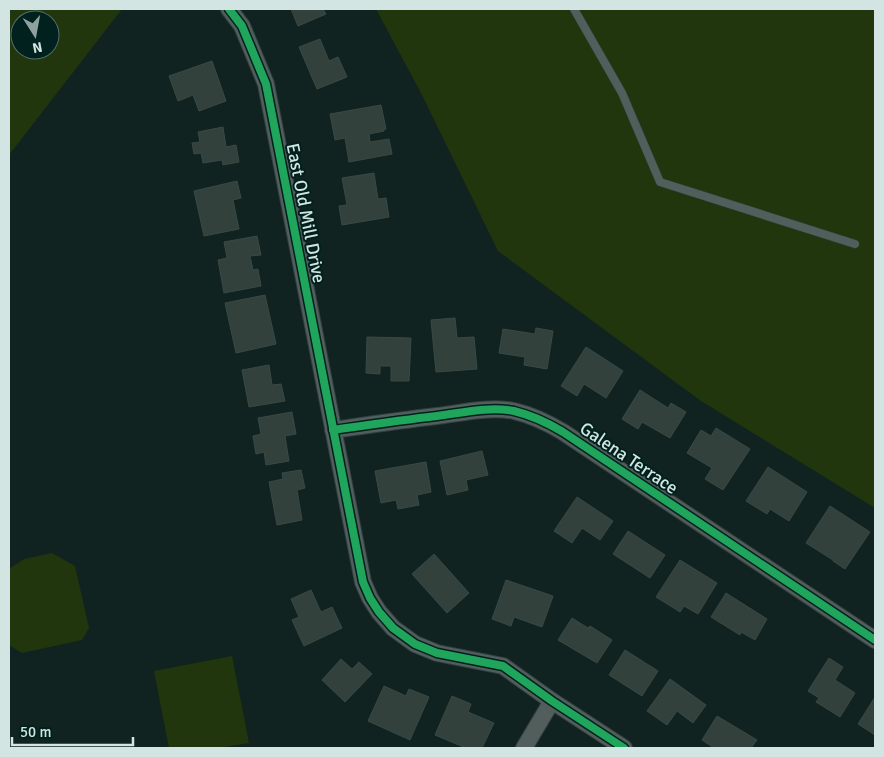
<svg xmlns="http://www.w3.org/2000/svg" width="884" height="757" font-family="Signika,sans-serif">
	<style>
		.green { fill: #21360d; fill-rule: evenodd }
		.building { fill: #33413d; stroke: #3b4944 }
		.lines { fill: none; stroke-linecap: round; stroke-linejoin: round }
		.lane-casing { stroke: #323f3e; stroke-width: 9 }
		.street-casing { stroke: #323f3e; stroke-width: 18 }
		.lane { stroke: #515e5c; stroke-width: 8 }
		.street { stroke: #515e5c; stroke-width: 16 }
		.cycleway-casing { stroke: #00211d; stroke-width: 11 }
		.cycleway { stroke: #20a55d; stroke-width: 8 }
		.labels { text-anchor: middle; dominant-baseline: central; stroke-width: 4; stroke-linejoin: round; paint-order: stroke }
		.street-label { font-size: 18px; fill: #d3e5e2; stroke: #00211d }
	</style>
	<rect width="100%" height="100%" fill="#102321"/>
	<g class="green">
		<path d="M9,9h113l-113,146zM20,20h30v30h-30z"/>
		<path d="M376,9h499v499l-174,-107 -203,-150 -76,-156z"/>
		<path d="M52,553l23,13 14,62 -7,12 -60,13 -13,-8v-76l15,-10z"/>
		<path d="M232,656l17,87 -30,5h-50l-15,-77z"/>
	</g>
	<g class="building">
		<path d="M291,9h32l3,5 -28,12z"/>
		<path d="M320,39l9,22 9,-4 9,20 -30,12 -18,-42z"/>
		<path d="M212,61l14,40 -27,10 -6,-16 -15,6 -9,-25z"/>
		<path d="M381,105l5,24h-2v2l-15,3 1,8 19,-3 3,15 -43,8 -4,-24 -10,2 -5,-26z"/>
		<path d="M223,127l3,20 10,-2 3,17 -16,3 -1,-5 -19,3 -2,-10 -7,1 -2,-11 8,-1 -2,-10z"/>
		<path d="M374,173l4,26 8,-1 3,19 -47,8 -3,-19 8,-1 -5,-27z"/>
		<path d="M237,181l4,17 -8,2 6,29 -35,7 -10,-45z"/>
		<path d="M257,236l4,19 -11,1 3,14 5,-1 3,17 -37,7 -6,-33 9,-2 -3,-16z"/>
		<path d="M265,295l11,49 -40,9 -11,-50z"/>
		<path d="M455,318l2,20 17,-1 3,32 -41,3 -5,-52z"/>
		<path d="M536,328l17,3 -6,38 -23,-4 1,-8 -26,-4 4,-24 32,5z"/>
		<path d="M367,337l44,1 -2,43h-18v-15h-11v8l-14,-1z"/>
		<path d="M586,347l37,24 -17,27 -22,-14 -7,12 -16,-10z"/>
		<path d="M269,365l3,20 9,-1 4,17 -36,6 -7,-37z"/>
		<path d="M640,390l28,18 3,-5 15,9 -16,26 -28,-16 -4,7 -16,-10z"/>
		<path d="M292,412l4,22 -11,2 4,25 -23,4 -2,-13 -8,2 -3,-18 8,-2 -3,-16z"/>
		<path d="M716,428l34,21 -27,41 -18,-11 7,-11 -25,-15 14,-23 10,6z"/>
		<path d="M482,451l6,24 -22,5 2,10 -21,5 -7,-34z"/>
		<path d="M426,462l5,30 -14,3 2,10 -21,4 -2,-9 -15,3 -6,-32z"/>
		<path d="M768,467l39,25 -18,29 -19,-12 -3,5 -21,-13z"/>
		<path d="M301,470l4,18 -8,2 5,30 -25,5 -8,-43 14,-3 -1,-6z"/>
		<path d="M577,497l36,24 -13,19 -18,-12 -10,15 -18,-12z"/>
		<path d="M830,506l40,26 -25,37 -12,-8v-1l-27,-17z"/>
		<path d="M628,531l37,24 -15,23 -37,-24z"/>
		<path d="M434,554l35,39 -22,20 -35,-39z"/>
		<path d="M680,560l37,23 -19,31 -14,-8 -4,6 -24,-15z"/>
		<path d="M506,580l47,16 -11,31 -28,-10 -3,9 -19,-7z"/>
		<path d="M311,590l10,22 11,-5 10,21 -38,18 -12,-26 7,-3 -8,-18z"/>
		<path d="M726,593l41,26 -12,21 -14,-8 -1,3 -29,-18z"/>
		<path d="M572,618l16,10 2,-2 22,14 -15,23 -39,-23z"/>
		<path d="M625,650l33,21 -16,25 -33,-21z"/>
		<path d="M829,658l14,9 -8,13 20,13 -15,24 -24,-15 3,-4 -11,-7z"/>
		<path d="M341,659l11,10 7,-7 13,12 -27,28 -23,-22z"/>
		<path d="M670,679l36,26 -13,18 -16,-12 -10,14 -20,-14z"/>
		<path d="M384,686l22,10 3,-7 20,8 -19,43 -42,-19z"/>
		<path d="M452,696l19,8 -3,8 26,11 -12,25h-16l-31,-13z"/>
		<path d="M875,697v38l-17,-11z"/>
		<path d="M717,716l40,24 -6,8h-37l-12,-8z"/>
	</g>
	<g class="lines">
		<defs>
			<path id="lane" d="M574,9l48,84 38,89 195,62"/>
			<g id="street">
				<path d="M229,9l13,17 24,58 97,498 7,16 9,14 14,16 22,16 22,9 66,13 49,35 72,47"/>
				<path d="M333,430c35,-5 69,-10 104,-14 24,-3 52,-10 77,-5 17,4 34,12 49,21l312,208"/>
				<path d="M524,748l28,-47"/>
			</g>
		</defs>
		<use href="#lane" class="lane-casing"/>
		<use href="#street" class="street-casing"/>
		<use href="#lane" class="lane"/>
		<use href="#street" class="street"/>
		<defs>
			<g id="cycleway">
				<path d="M229,9l13,17 24,58 97,498 7,16 9,14 14,16 22,16 22,9 66,13 49,35 72,47"/>
				<path d="M333,430c35,-5 69,-10 104,-14 24,-3 52,-10 77,-5 17,4 34,12 49,21l312,208"/>
			</g>
		</defs>
		<use href="#cycleway" class="cycleway-casing"/>
		<use href="#cycleway" class="cycleway"/>
	</g>
	<g class="labels">
		<g class="street-label">
			<text transform="translate(306 213) rotate(79)">East Old Mill Drive</text>
			<text transform="translate(629 458) rotate(34)">Galena Terrace</text>
		</g>
	</g>
	<rect width="884" height="757" fill="none" stroke="#d3e5e2" stroke-width="20"/>
	<g transform="translate(35 35) rotate(169)"><circle r="24" fill="#00211d" stroke="#546f6c"/>
	<path d="M0-4L9 19L0 12L-9 19Z" fill="#8fa19e"/>
	<text y="-8" font-size="14" font-weight="bold" text-anchor="middle" fill="#d3e5e2">N</text>
	</g>
	<path d="M12 737v8h121v-8" fill="none" stroke="#d3e5e2" stroke-width="2.5"/>
	<text x="20" y="737" font-size="15" fill="#d3e5e2" stroke="#00211d" stroke-width="4" paint-order="stroke">50 m</text>
</svg>
